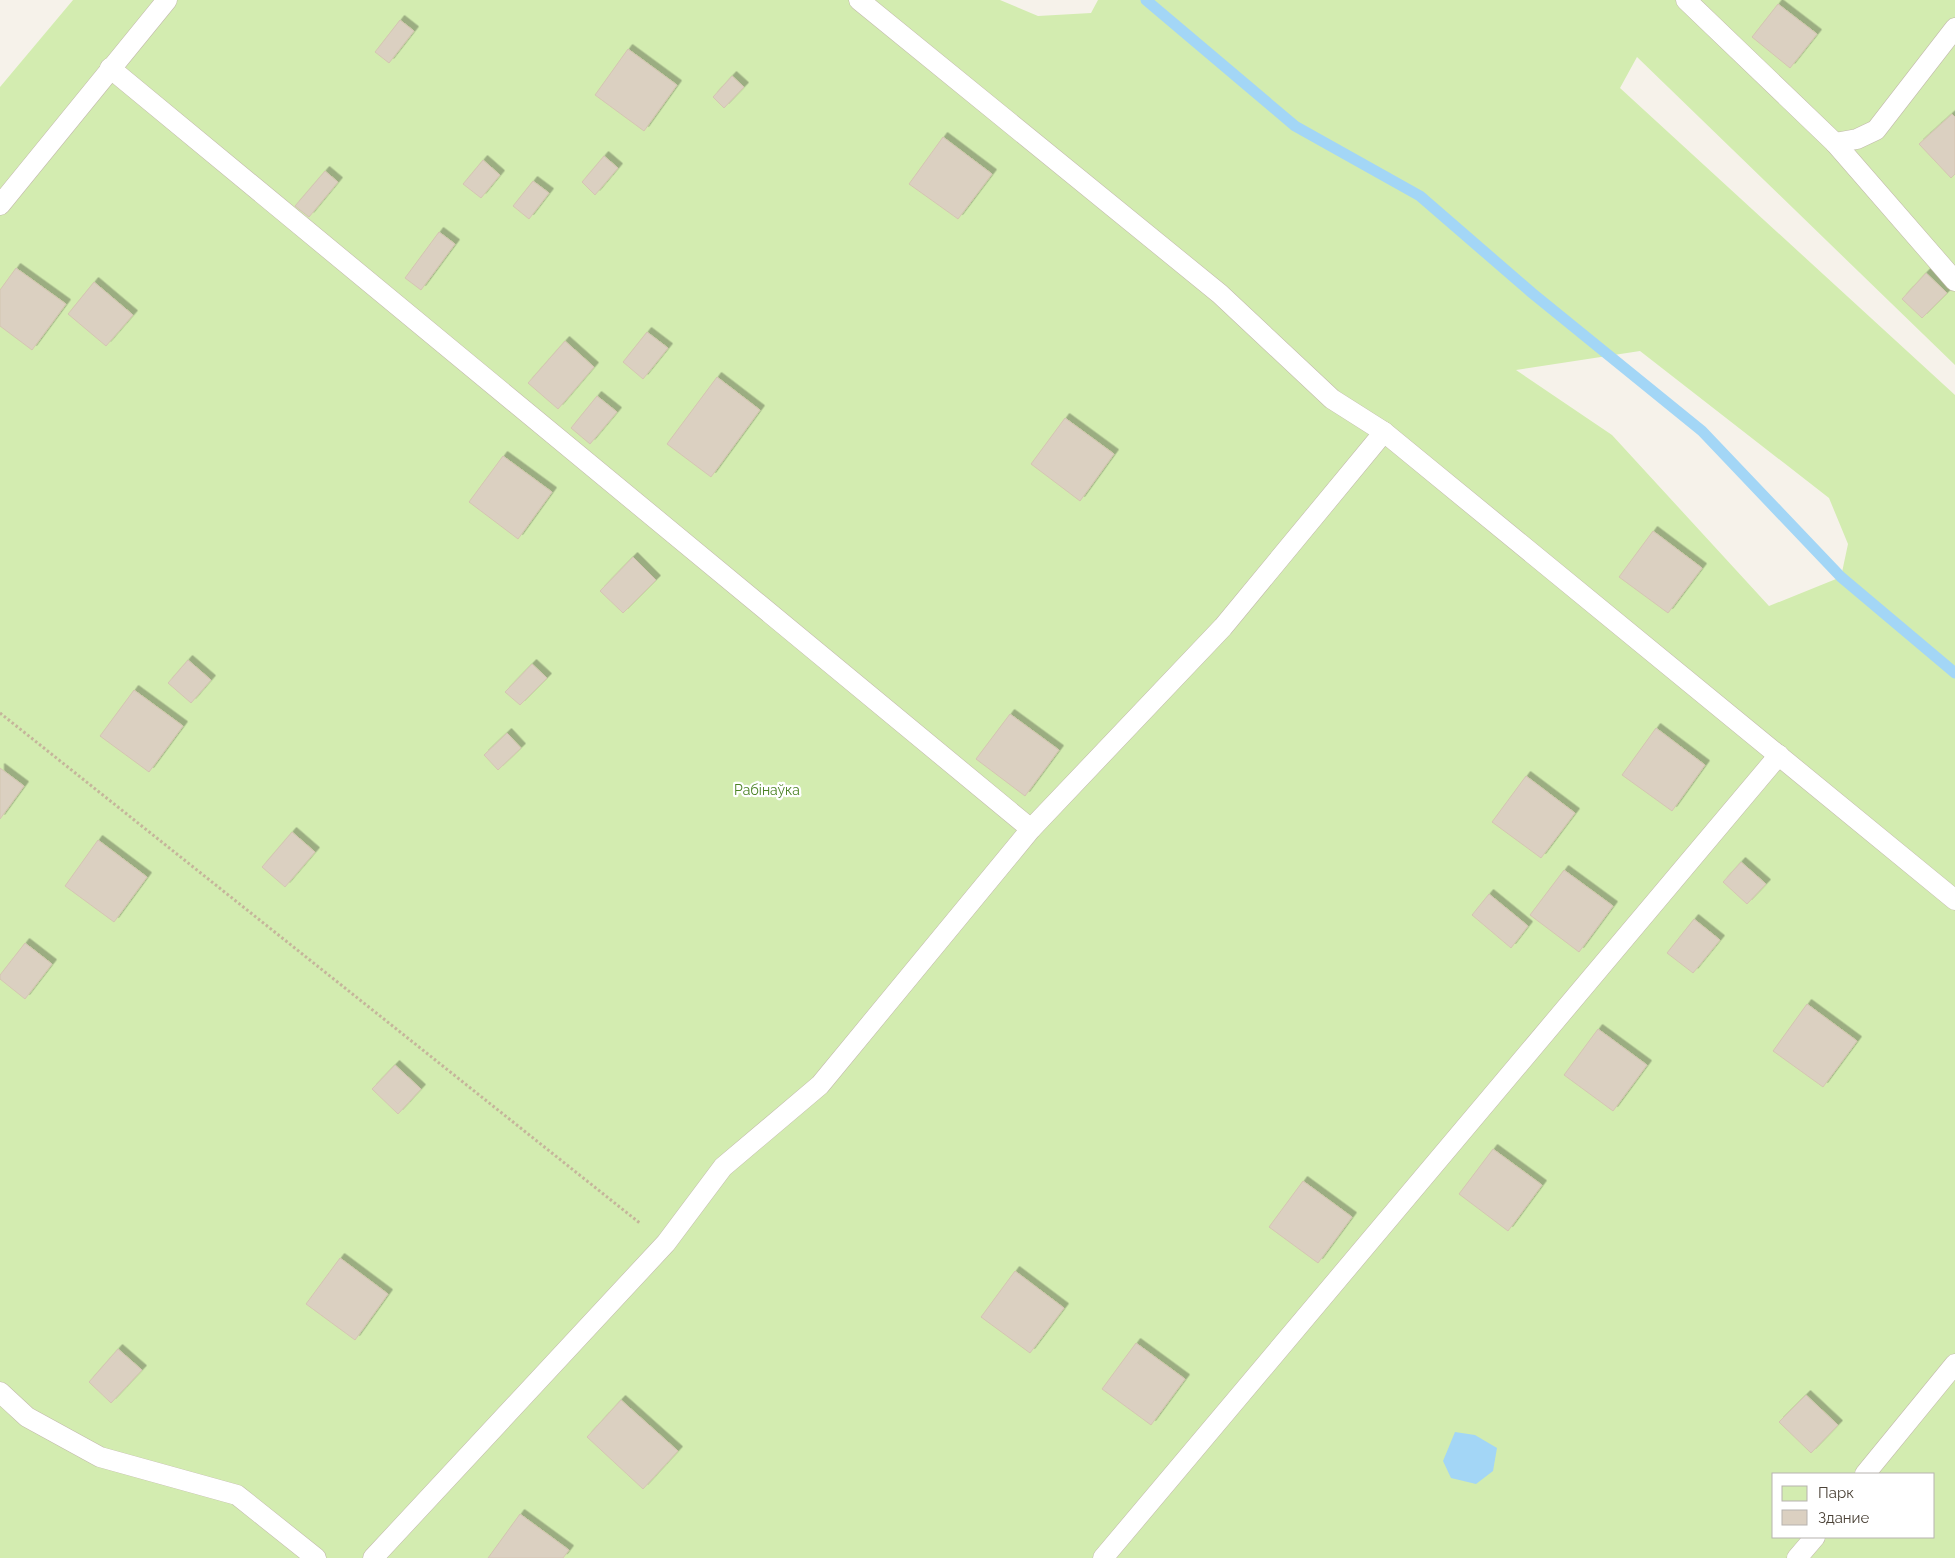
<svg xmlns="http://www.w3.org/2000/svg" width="1955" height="1558" font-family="Raleway,sans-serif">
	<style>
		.green { fill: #d3ecb0; fill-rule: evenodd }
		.water { fill: #a3d6f6 }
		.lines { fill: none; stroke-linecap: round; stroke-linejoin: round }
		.stream { stroke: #a3d6f6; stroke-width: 11 }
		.building { fill: #dbd0c1; stroke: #d4c5b1; filter: url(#shadow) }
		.service-casing { stroke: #c2baab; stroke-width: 21 }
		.path { stroke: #c5b59b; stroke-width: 3; stroke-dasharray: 2.5 2.5; stroke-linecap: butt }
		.service { stroke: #fff; stroke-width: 20 }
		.labels { text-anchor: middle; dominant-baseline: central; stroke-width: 4.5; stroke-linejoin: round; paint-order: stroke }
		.park-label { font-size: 14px; fill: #4b8225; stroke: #fff }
	</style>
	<defs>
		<filter id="shadow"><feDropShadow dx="4.5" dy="-4.5" stdDeviation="0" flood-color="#0004"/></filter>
	</defs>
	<rect width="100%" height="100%" fill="#f6f2ea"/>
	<path class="green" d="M73,0h927l38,16 53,-3 7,-13h857v365l-318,-308 -17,31 335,307v1163h-1955v-1471zM1640,351l189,147 19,46 -7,33 -72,29 -157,-171 -96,-65zM1774,1474h160v63h-160z"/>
	<path class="water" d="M1455,1432l20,3 22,13 -4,23 -17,13 -25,-6 -8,-17z"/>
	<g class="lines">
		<path class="stream" d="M1146,0l149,126 125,70 112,97 170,138 139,146 114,96"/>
	</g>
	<g class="building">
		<path d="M1778,4l39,30 -27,34 -38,-31z"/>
		<path d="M400,20l14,11 -25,32 -14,-11z"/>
		<path d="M628,49l49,36 -33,46 -49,-36z"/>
		<path d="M732,76l12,11 -20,21 -11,-11z"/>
		<path d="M1952,114l3,3v57l-4,4 -32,-34z"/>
		<path d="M943,137l49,37 -34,45 -49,-35z"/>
		<path d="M604,156l14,12 -23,27 -13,-13z"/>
		<path d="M483,160l17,15 -19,23 -18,-14z"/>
		<path d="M325,171l13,11 -29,35 -14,-11z"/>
		<path d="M533,181l16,12 -20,26 -16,-13z"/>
		<path d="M439,232l16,12 -34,46 -16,-12z"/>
		<path d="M16,268l50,36 -34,46 -32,-24v-36z"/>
		<path d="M1926,273l21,20 -25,25 -20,-19z"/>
		<path d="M94,282l39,33 -27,31 -38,-32z"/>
		<path d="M647,332l21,16 -25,31 -20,-17z"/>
		<path d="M565,341l29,26 -36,42 -30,-26z"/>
		<path d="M717,377l43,33 -49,67 -44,-33z"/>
		<path d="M597,396l20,16 -27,32 -19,-16z"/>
		<path d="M1065,418l49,36 -34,47 -49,-37z"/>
		<path d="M503,456l49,36 -34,47 -49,-37z"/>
		<path d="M1653,531l49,37 -34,45 -49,-36z"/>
		<path d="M633,557l23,23 -33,33 -23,-22z"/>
		<path d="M188,660l23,20 -20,23 -23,-20z"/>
		<path d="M532,664l15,14 -27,27 -15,-13z"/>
		<path d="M134,690l49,36 -34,46 -49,-36z"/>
		<path d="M1010,714l49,36 -34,46 -49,-37z"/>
		<path d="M1656,728l49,37 -33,46 -50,-36z"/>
		<path d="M507,733l14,15 -23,22 -14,-15z"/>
		<path d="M0,768l24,18 -24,33z"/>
		<path d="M1526,776l49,37 -34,45 -49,-36z"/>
		<path d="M292,832l23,20 -30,35 -23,-20z"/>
		<path d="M98,840l49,37 -33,45 -49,-36z"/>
		<path d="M1741,862l25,22 -19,20 -24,-22z"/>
		<path d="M1564,870l49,36 -34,46 -49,-37z"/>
		<path d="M1489,894l39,32 -17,22 -39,-33z"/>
		<path d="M1694,919l26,21 -27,33 -26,-20z"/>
		<path d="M25,943l27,21 -27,35 -25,-20v-4z"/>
		<path d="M1807,1004l50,37 -34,46 -50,-36z"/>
		<path d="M1598,1029l49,36 -34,46 -49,-36z"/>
		<path d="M395,1065l26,24 -23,25 -26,-25z"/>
		<path d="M1493,1149l49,36 -34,46 -49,-37z"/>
		<path d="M1303,1181l49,36 -34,46 -49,-36z"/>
		<path d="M340,1258l48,36 -33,46 -49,-36z"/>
		<path d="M1015,1271l49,37 -34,45 -49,-36z"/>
		<path d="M1136,1343l49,36 -34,46 -49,-36z"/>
		<path d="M118,1349l24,21 -31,33 -22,-21z"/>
		<path d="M1806,1395l32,30 -27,28 -32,-31z"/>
		<path d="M621,1400l57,51 -35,38 -56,-52z"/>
		<path d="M520,1514l49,36 -6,8h-75z"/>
	</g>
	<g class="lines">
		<defs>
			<g id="service">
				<path d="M859,0l361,294 112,105 52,33 571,468"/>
				<path d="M1686,0l149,143 22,-4 19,-9 79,-102"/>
				<path d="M110,68l921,761"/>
				<path d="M1835,143l120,138"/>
				<path d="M0,205l167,-205"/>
				<path d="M0,1392l27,25 73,40 137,38 79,63"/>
				<path d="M1865,1474l90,-110"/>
				<path d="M373,1558l293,-315 57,-76 97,-82 211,-256 192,-202 161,-195"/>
				<path d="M1103,1558l676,-803"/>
				<path d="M1797,1558l18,-21"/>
			</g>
		</defs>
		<use href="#service" class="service-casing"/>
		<path class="path" d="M0,713l641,511"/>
		<use href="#service" class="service"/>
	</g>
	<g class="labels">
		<g class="park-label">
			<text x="767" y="790">Рабінаўка</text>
		</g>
	</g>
	<rect x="1772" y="1473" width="162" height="65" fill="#ffffff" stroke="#b7b3af"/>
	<rect x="1782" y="1486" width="25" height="15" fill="#d3ecb0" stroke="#b7b3af"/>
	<text x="1818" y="1498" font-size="15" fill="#4b4237">Парк</text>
	<rect x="1782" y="1510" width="25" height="15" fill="#dbd0c1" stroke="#b7b3af"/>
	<text x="1818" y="1523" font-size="15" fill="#4b4237">Здание</text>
</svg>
